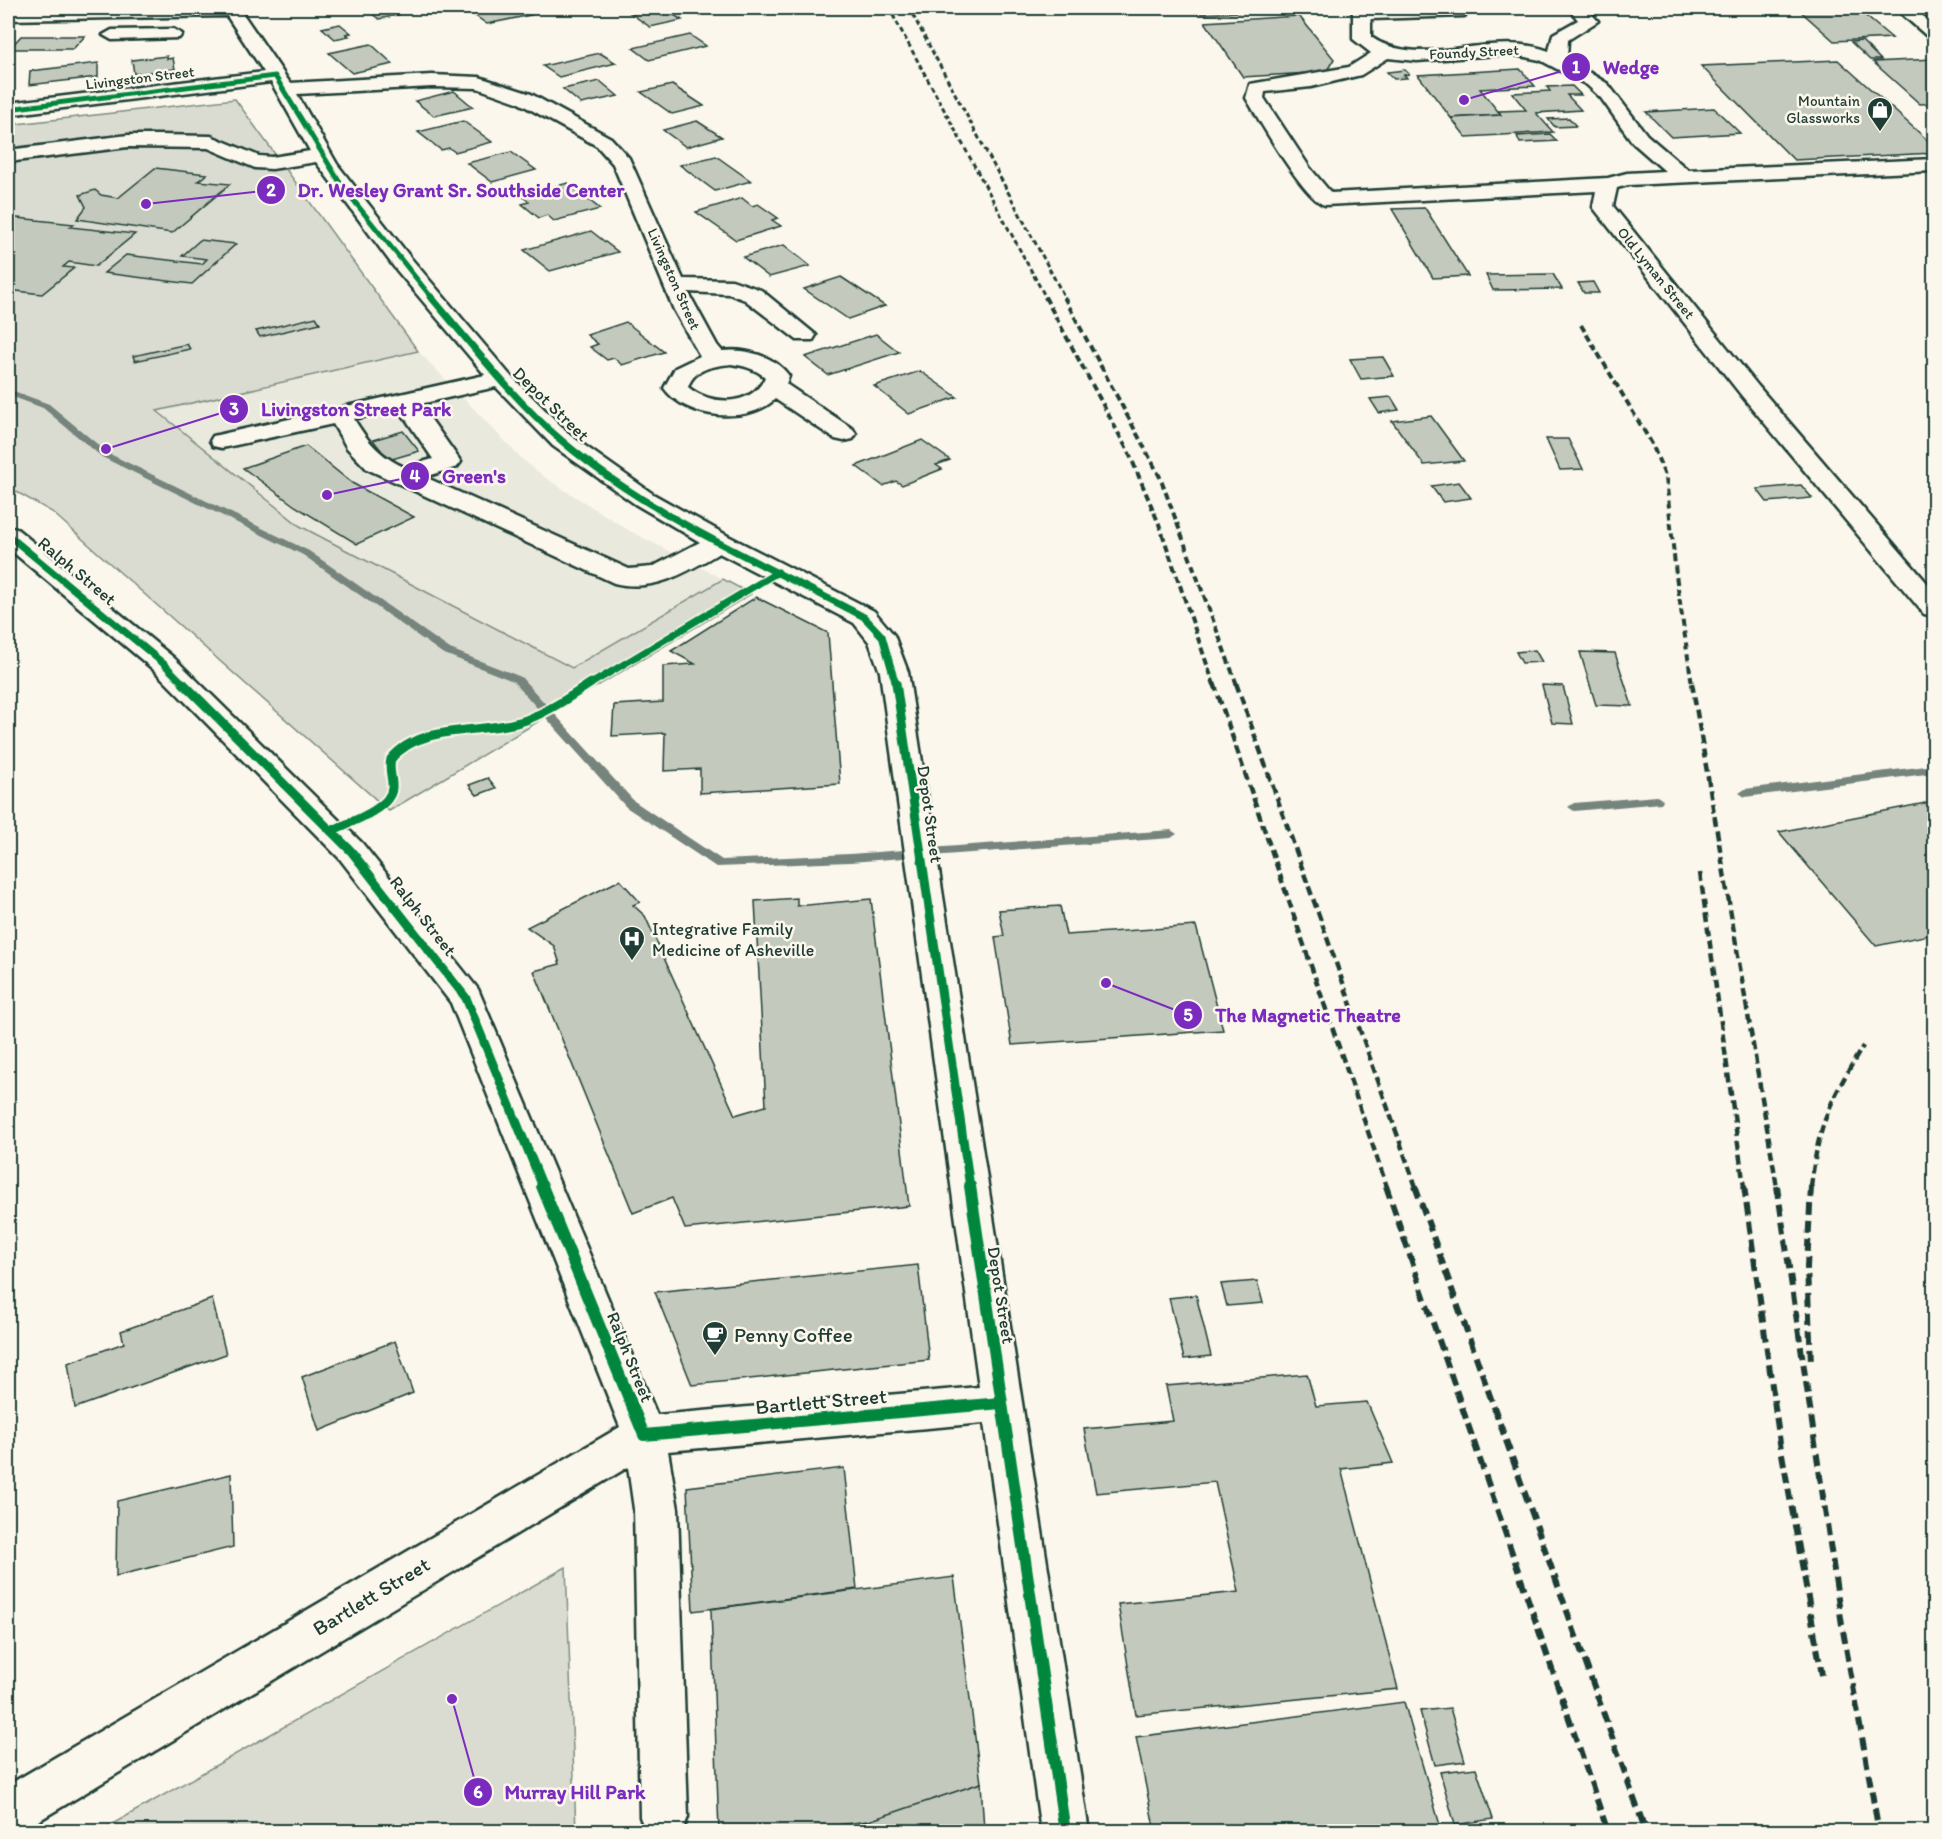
<svg xmlns="http://www.w3.org/2000/svg" width="1942" height="1839" font-family="Itim,sans-serif">
	<style>
		.built { fill: #eae9de }
		.green { fill: #dbdcd1; stroke: #7d8c82; stroke-width: 1.5 }
		.lines { fill: none; stroke-linecap: round; stroke-linejoin: round }
		.stream { fill: #74847b; fill-rule: evenodd }
		.building { fill: #c4c9be; stroke: #1f3d34; stroke-width: 1.5 }
		.minor-casing { stroke: #1f3d34; stroke-width: 5 }
		.minor { fill: #fbf7ec; fill-rule: evenodd }
		.rail-far3 { stroke: #1f3d34; stroke-width: 3; stroke-dasharray: 5 3; stroke-linecap: butt }
		.rail-far2 { stroke: #1f3d34; stroke-width: 4; stroke-dasharray: 7 4; stroke-linecap: butt }
		.rail-far1 { stroke: #1f3d34; stroke-width: 4.5; stroke-dasharray: 9 4.5; stroke-linecap: butt }
		.rail { stroke: #1f3d34; stroke-width: 6; stroke-dasharray: 12 6; stroke-linecap: butt }
		.cycleway-far3-casing { stroke: #fbf7ec; stroke-width: 8 }
		.cycleway-far2-casing { stroke: #fbf7ec; stroke-width: 10 }
		.cycleway-far1-casing { stroke: #fbf7ec; stroke-width: 13 }
		.cycleway-casing { stroke: #fbf7ec; stroke-width: 16 }
		.cycleway-far3 { stroke: #00873e; stroke-width: 5 }
		.cycleway-far2 { stroke: #00873e; stroke-width: 7 }
		.cycleway-far1 { stroke: #00873e; stroke-width: 9 }
		.cycleway { stroke: #00873e; stroke-width: 12 }
		.labels { text-anchor: middle; dominant-baseline: central; stroke-width: 5; stroke-linejoin: round; paint-order: stroke }
		.far-street-label { font-size: 15px; fill: #1f3d34; stroke: #fbf7ec }
		.far-poi-label { font-size: 15px; fill: #1f3d34; stroke: #fbf7ec; text-anchor: end }
		.street-label { font-size: 18px; fill: #1f3d34; stroke: #fbf7ec }
		.poi-label { font-size: 18px; fill: #1f3d34; stroke: #fbf7ec; text-anchor: start }
		.near-poi-label { font-size: 21px; fill: #1f3d34; stroke: #fbf7ec; text-anchor: start }
		.near-street-label { font-size: 21px; fill: #1f3d34; stroke: #fbf7ec }
		.leader { fill: none; stroke: #7b2cbf; stroke-width: 2 }
		.callout-dot { fill: #7b2cbf; stroke: #fbf7ec; stroke-width: 2 }
		.mark-label { font-size: 18px; text-anchor: middle; font-weight: bold; fill: #fff }
		.callout-label { font-size: 20px; text-anchor: middle; font-weight: bold; fill: #7b2cbf; stroke: #fbf7ec; stroke-width: 5; stroke-linejoin: round; paint-order: stroke }
	</style>
	<rect width="100%" height="100%" fill="#fbf7ec"/>
	<filter id="ink" filterUnits="userSpaceOnUse"><feTurbulence type="fractalNoise" baseFrequency=".0167" numOctaves="2"/><feDisplacementMap in="SourceGraphic" scale="12" xChannelSelector="R" yChannelSelector="G"/><feConvolveMatrix kernelMatrix="1 2 1 2 8 2 1 2 1" color-interpolation-filters="sRGB"/></filter>
	<g filter="url(#ink)">
		<path class="built" d="M418,351l104,108 25,20 83,52 93,48 -151,89 -272,-142 -144,-116z"/>
		<g class="green">
			<path d="M235,99l183,252 -261,60 143,115 272,142 151,-89 28,15 -362,217 -337,-299 -44,-25v-362z"/>
			<path d="M566,1567l10,264h-476z"/>
		</g>
		<g class="lines">
			<g class="stream">
				<path d="M8,389l41,15 59,49 201,98 141,98 71,28 113,124 88,59 128,-6 321,-24 6,4 -6,4 -321,24 -134,5 -90,-60 -113,-126 -71,-28 -139,-98 -201,-98 -59,-49 -35,-13z"/>
				<path d="M1934,765v8l-189,24 -6,-4 6,-4z"/>
				<path d="M1657,796l6,4 -2,3 -87,8 -6,-4 6,-4z"/>
			</g>
		</g>
		<g class="building">
			<path d="M364,8h65l-50,11z"/>
			<path d="M464,8h56l11,7 -44,9z"/>
			<path d="M623,8h40l19,12 -32,7z"/>
			<path d="M1198,8h124l-121,6z"/>
			<path d="M1683,8h85l3,2 -81,4z"/>
			<path d="M1797,8h59l36,30 -58,3z"/>
			<path d="M1299,16l35,43 -8,13 -83,5 -38,-55z"/>
			<path d="M340,24l11,9 -5,1 3,2 -14,3 -13,-11z"/>
			<path d="M690,35l16,11 -57,14 -16,-12z"/>
			<path d="M21,36h64l-12,13h-64z"/>
			<path d="M1862,41l19,19h-11l-19,-18z"/>
			<path d="M371,44l22,20 -41,9 -23,-20z"/>
			<path d="M600,53l16,10 -57,14 -16,-11z"/>
			<path d="M167,56v3l6,-1 2,11 -41,5 -2,-14z"/>
			<path d="M1934,59v44l-14,1 -47,-42z"/>
			<path d="M1838,60l96,86v7l-140,7 -93,-94z"/>
			<path d="M98,63v14l-69,8 1,-14z"/>
			<path d="M1520,69l15,17 -55,3 21,26 -50,3 -33,-43z"/>
			<path d="M1405,70l4,4 -5,1 3,3 -13,1 -7,-7z"/>
			<path d="M600,81l18,15 -37,8 -18,-15z"/>
			<path d="M672,85l32,21 -32,8 -31,-22z"/>
			<path d="M1572,86l9,9h-14l14,15 -45,3 17,19 -87,5 -15,-19 50,-3 -2,-4 27,-1 -14,-17 38,-2 -3,-4z"/>
			<path d="M454,91l19,16 -39,9 -19,-15z"/>
			<path d="M1714,108l26,25 -69,4 -25,-25z"/>
			<path d="M1569,118l7,8 -21,1 -7,-8z"/>
			<path d="M463,121l29,21 -37,10 -6,-4 -8,2 -23,-18z"/>
			<path d="M697,121l25,16 -36,10 -23,-17z"/>
			<path d="M1550,134l7,7 -37,2 -3,-7z"/>
			<path d="M511,152l25,18 -44,12 -25,-19z"/>
			<path d="M716,156l35,25 -36,10 -35,-26z"/>
			<path d="M155,168l52,6 -9,7 32,3 -58,49 -95,-14 9,-12 -6,-12 15,-5 6,5 17,3z"/>
			<path d="M568,183l32,26 -46,12 -7,-6 -8,3 -17,-14 7,-2 -8,-7z"/>
			<path d="M742,198l10,8 6,-2 20,14 -6,2 9,6 -45,14 -40,-28z"/>
			<path d="M1425,208l43,68 -35,2 -41,-69z"/>
			<path d="M8,217l66,7 -4,3 65,7 -39,32 -27,-4 -6,5 11,1 -32,26 -34,-4z"/>
			<path d="M591,231l27,21 -68,19 -26,-21z"/>
			<path d="M200,240l36,4 -44,40 -88,-11 22,-18 76,9 5,-5 -25,-3z"/>
			<path d="M784,245l26,21 -41,11 -26,-20z"/>
			<path d="M1553,274l9,15 -69,1 -7,-15z"/>
			<path d="M841,277l44,29 -37,13 -44,-30z"/>
			<path d="M1593,282l6,11h-15l-6,-10z"/>
			<path d="M316,317l4,6 -60,14 -4,-6z"/>
			<path d="M626,322l38,30 -42,13 -8,-7 -7,2 -17,-13 8,-3 -11,-9z"/>
			<path d="M876,334l23,18 -71,23 -23,-18z"/>
			<path d="M187,344l3,5 -55,12 -2,-5z"/>
			<path d="M1383,357l11,19 -33,3 -11,-20z"/>
			<path d="M920,371l37,26 -48,17 -35,-28z"/>
			<path d="M1391,397l8,13 -20,3 -9,-14z"/>
			<path d="M1431,416l33,45 -40,4 -32,-44z"/>
			<path d="M403,431l16,20 -30,9 -16,-20z"/>
			<path d="M1546,439h22l15,30 -23,1z"/>
			<path d="M922,440l28,20 -14,5 6,4 -40,16 -6,-4 -13,5 -27,-20z"/>
			<path d="M306,446l46,37 62,34 -57,27 -62,-38 -52,-38z"/>
			<path d="M1459,482l12,16 -28,4 -12,-16z"/>
			<path d="M1801,485l11,13 -45,4 -10,-13z"/>
			<path d="M756,597l72,36 12,151 -140,9v-24l-36,2 1,-38 -53,3 2,-31 49,-3v-36l32,-2 -24,-13z"/>
			<path d="M1535,650l7,12 -20,1 -6,-11z"/>
			<path d="M1580,652l35,1 17,53 -36,-1z"/>
			<path d="M1542,685l21,1 10,38 -21,-1z"/>
			<path d="M488,778l8,10 -19,7 -8,-10z"/>
			<path d="M1930,802l4,5v127l-58,12 -97,-114z"/>
			<path d="M620,880l20,22 -7,3 12,11 90,199 31,-9 -11,-205 42,-3v8l74,-7 38,307 -224,23 -13,-31 -39,15 -99,-242 26,-7 -6,-18 -27,-19z"/>
			<path d="M1060,906l6,29 130,-9 27,104 -211,15 -17,-108 9,-1 -5,-26z"/>
			<path d="M918,1265l11,95 -237,25 -37,-93z"/>
			<path d="M1257,1281l6,22 -36,3 -6,-22z"/>
			<path d="M1196,1295l15,61 -27,3 -15,-61z"/>
			<path d="M212,1299l14,55 -151,54 -7,-45 56,-20 -3,-12z"/>
			<path d="M395,1341l18,52 -94,38 -17,-54z"/>
			<path d="M1307,1374l9,32 51,-4 26,61 -52,6 57,220 -262,26 -18,-111 121,-12 -24,-110 -119,11 -12,-64 89,-8 -7,-35z"/>
			<path d="M844,1468l13,121 -164,22 -6,-124z"/>
			<path d="M231,1474l2,73 -117,29 1,-75z"/>
			<path d="M954,1577l27,206 -106,37 -90,12h-66l-8,-223z"/>
			<path d="M1404,1702l38,130h-287l-19,-95z"/>
			<path d="M1450,1708l15,53 -30,4 -15,-54z"/>
			<path d="M1476,1768l17,51 -38,6 -15,-53z"/>
			<path d="M981,1783l3,46 -8,3h-140z"/>
		</g>
		<g class="lines">
			<defs>
				<g id="minor">
					<path d="M242,8l-1,3 49,72 142,-8 47,2 52,17 80,44 18,20 54,121 49,1 29,10 55,45 -3,5h-16l-52,-40 -16,-6 -41,-2 29,53 5,6c24,-3 53,5 67,25l-3,8 67,45 3,5 -3,5 -9,2 -9,-2 -60,-40c-27,26 -89,20 -111,-11l11,-20 25,-12 -26,-46 -61,-146 -16,-18 -80,-44 -40,-14 -45,-1 -135,7 40,70 73,93 99,117 62,62 82,58 75,42 146,75 20,24 14,37 181,1160h-48l-57,-409 -316,28 10,58 10,308 -6,15h-36l-6,-15 -6,-308 -6,-42 -603,362 -17,3v-47l612,-358 -169,-424 -111,-144 -186,-189 -146,-122v-21l9,2 157,129 188,185 116,146 179,426 322,-28 -99,-715 -11,-30 -15,-19 -135,-70c-32,19 -65,40 -105,30l-247,-114 -20,-21 -14,-24 -111,24 -9,-2 -3,-5 3,-5 272,-61 -91,-108 -78,-105 -44,7 -17,-1 -47,-20 -80,-1 -120,15v-12l120,-15h30l53,1 48,20 13,1 38,-6 -39,-69 -263,33v-12l256,-31 -37,-56 -219,4v-10zM731,364c13,2 23,4 34,13 -12,30 -55,29 -77,10 6,-19 26,-21 43,-23zM496,387l57,59 82,58 65,38 -48,25 -23,2 -204,-92 32,-10 4,-5 -41,-58zM399,409l34,50 -29,8c-24,-11 -36,-25 -50,-48z"/>
					<path d="M1351,8h119l3,3 -9,5 -93,3v18c48,34 122,-8 178,14l4,-17 25,-14 -9,-12h17l12,13 -30,19 -1,19 41,25 39,51 41,35 246,-11v12l-306,14 -11,3 -4,18 145,180 176,205v25l-10,-2 -182,-218 -146,-185 -3,-4 3,-16 -271,14c-21,-5 -66,-86 -79,-107l4,-14 99,-17 22,-14 -18,-14v-25zM1510,54l30,6 47,25 14,13 32,45 32,28 -38,2 -19,5 -277,15 -21,-25 -46,-70 1,-6 46,-5 50,-12 27,-17 29,3z"/>
					<path d="M1895,8h18l21,17v13l-6,-1z"/>
					<path d="M173,29l9,5 -3,4 -67,2 -9,-5 9,-5z"/>
				</g>
			</defs>
			<use href="#minor" class="minor-casing"/>
			<use href="#minor" class="minor"/>
			<g class="rail-far3">
				<path d="M889,8l157,290"/>
				<path d="M909,8l156,290"/>
			</g>
			<g class="rail-far2">
				<path d="M1045,297l84,156 30,71 55,161"/>
				<path d="M1064,297l96,180 77,208"/>
				<path d="M1581,325l71,119 14,34 10,97 16,110"/>
			</g>
			<g class="rail-far1">
				<path d="M1214,683l173,504"/>
				<path d="M1236,683l180,504"/>
				<path d="M1692,683l85,504"/>
				<path d="M1700,873l44,314"/>
				<path d="M1811,1187c7,-63 20,-88 52,-141"/>
			</g>
			<g class="rail">
				<path d="M1386,1186l222,646"/>
				<path d="M1415,1186l231,646"/>
				<path d="M1744,1186l36,257 42,232"/>
				<path d="M1777,1186l65,439 37,207"/>
				<path d="M1811,1186l-4,81 4,96"/>
			</g>
			<defs>
				<path id="cycleway-far3" d="M8,109l267,-33 67,110 90,112"/>
				<g id="cycleway-far2">
					<path d="M431,297c42,49 82,102 131,144 89,76 200,122 302,176l18,19 14,49"/>
					<path d="M8,535l156,129 21,21"/>
					<path d="M589,685l189,-113"/>
				</g>
				<g id="cycleway-far1">
					<path d="M183,683l168,168 115,147 77,189"/>
					<path d="M896,683l74,504"/>
					<path d="M331,831c17,-8 60,-22 61,-43 1,-10 -4,-18 -1,-29 30,-37 94,-24 135,-39 23,-9 44,-23 65,-37"/>
				</g>
				<g id="cycleway">
					<path d="M542,1186l102,249 357,-32"/>
					<path d="M970,1186l95,646"/>
				</g>
			</defs>
			<use href="#cycleway-far3" class="cycleway-far3-casing"/>
			<use href="#cycleway-far2" class="cycleway-far2-casing"/>
			<use href="#cycleway-far1" class="cycleway-far1-casing"/>
			<use href="#cycleway" class="cycleway-casing"/>
			<use href="#cycleway-far3" class="cycleway-far3"/>
			<use href="#cycleway-far2" class="cycleway-far2"/>
			<use href="#cycleway-far1" class="cycleway-far1"/>
			<use href="#cycleway" class="cycleway"/>
		</g>
	</g>
	<defs>
		<symbol id="shop-pin" viewBox="-11 -11 22 30"><path d="M0 17L-7.5 6A9.5 9.5 0 1 1 7.5 6Z" fill="#1f3d34" stroke="#fbf7ec"/><path d="M-5-2.5h2.3a2.7 3.5 0 0 1 5.4 0H5L5.5 6h-11ZM-1.5-2.5h3a1.5 2.3 0 0 0-3 0Z" fill="#fff"/></symbol>
		<symbol id="hospital-pin" viewBox="-11 -11 22 30"><path d="M0 17L-7.5 6A9.5 9.5 0 1 1 7.5 6Z" fill="#1f3d34" stroke="#fbf7ec"/><path d="M-5-5h3v3.5h4V-5h3V5h-3V1.5h-4V5h-3Z" fill="#fff"/></symbol>
		<symbol id="cafe-pin" viewBox="-11 -11 22 30"><path d="M0 17L-7.5 6A9.5 9.5 0 1 1 7.5 6Z" fill="#1f3d34" stroke="#fbf7ec"/><path d="M-5.5-4.5H6V0H3Q3 3.5 0 3.5H-2.5Q-5.5 3.5-5.5 0ZM3-3.2v2h1.7v-2ZM-6 4.5H4V6H-6Z" fill="#fff"/></symbol>
	</defs>
	<g fill-rule="evenodd">
		<use href="#shop-pin" x="1865" y="95" width="30" height="40"/>
		<use href="#hospital-pin" x="617" y="924" width="30" height="40"/>
		<use href="#cafe-pin" x="700" y="1319" width="30" height="40"/>
	</g>
	<g class="labels">
		<g class="far-street-label">
			<text transform="translate(1474 52) rotate(-3)">Foundy Street</text>
			<text transform="translate(140 78) rotate(-7)">Livingston Street</text>
			<text transform="translate(1656 273) rotate(51)">Old Lyman Street</text>
			<text transform="translate(674 279) rotate(66)">Livingston Street</text>
		</g>
		<g class="far-poi-label">
			<text x="1860" y="101">Mountain<tspan x="1860" dy="17">Glassworks</tspan></text>
		</g>
		<g class="street-label">
			<text transform="translate(551 404) rotate(44)">Depot Street</text>
			<text transform="translate(77 571) rotate(40)">Ralph Street</text>
			<text transform="translate(930 814) rotate(82)">Depot Street</text>
			<text transform="translate(423 916) rotate(52)">Ralph Street</text>
			<text transform="translate(1001 1295) rotate(81)">Depot Street</text>
			<text transform="translate(630 1357) rotate(68)">Ralph Street</text>
		</g>
		<g class="poi-label">
			<text x="652" y="929">Integrative Family<tspan x="652" dy="21">Medicine of Asheville</tspan></text>
		</g>
		<g class="near-poi-label">
			<text x="734" y="1334">Penny Coffee</text>
		</g>
		<g class="near-street-label">
			<text transform="translate(821 1401) rotate(-5)">Bartlett Street</text>
			<text transform="translate(371 1596) rotate(-31)">Bartlett Street</text>
		</g>
	</g>
	<path class="leader" d="M1464 100L1576 67M146 204L271 190M106 449L234 409M327 495L415 476M1106 983L1188 1015M452 1699L478 1792"/>
	<g class="callout-dot">
		<circle cx="1464" cy="100" r="6"/>
		<circle cx="146" cy="204" r="6"/>
		<circle cx="106" cy="449" r="6"/>
		<circle cx="327" cy="495" r="6"/>
		<circle cx="1106" cy="983" r="6"/>
		<circle cx="452" cy="1699" r="6"/>
		<circle cx="1576" cy="67" r="15"/>
		<circle cx="271" cy="190" r="15"/>
		<circle cx="234" cy="409" r="15"/>
		<circle cx="415" cy="476" r="15"/>
		<circle cx="1188" cy="1015" r="15"/>
		<circle cx="478" cy="1792" r="15"/>
	</g>
	<g class="mark-label">
		<text x="1576" y="73">1</text>
		<text x="271" y="196">2</text>
		<text x="234" y="415">3</text>
		<text x="415" y="482">4</text>
		<text x="1188" y="1021">5</text>
		<text x="478" y="1798">6</text>
	</g>
	<g class="callout-label">
		<text x="1631" y="74">Wedge</text>
		<text x="461" y="197">Dr. Wesley Grant Sr. Southside Center</text>
		<text x="356" y="416">Livingston Street Park</text>
		<text x="474" y="483">Green's</text>
		<text x="1308" y="1022">The Magnetic Theatre</text>
		<text x="575" y="1799">Murray Hill Park</text>
	</g>
	<rect width="1942" height="1839" fill="none" stroke="#fbf7ec" stroke-width="30"/>
	<rect x="15" y="15" width="1912" height="1809" fill="none" stroke="#1f3d34" stroke-width="2" filter="url(#ink)"/>
</svg>
